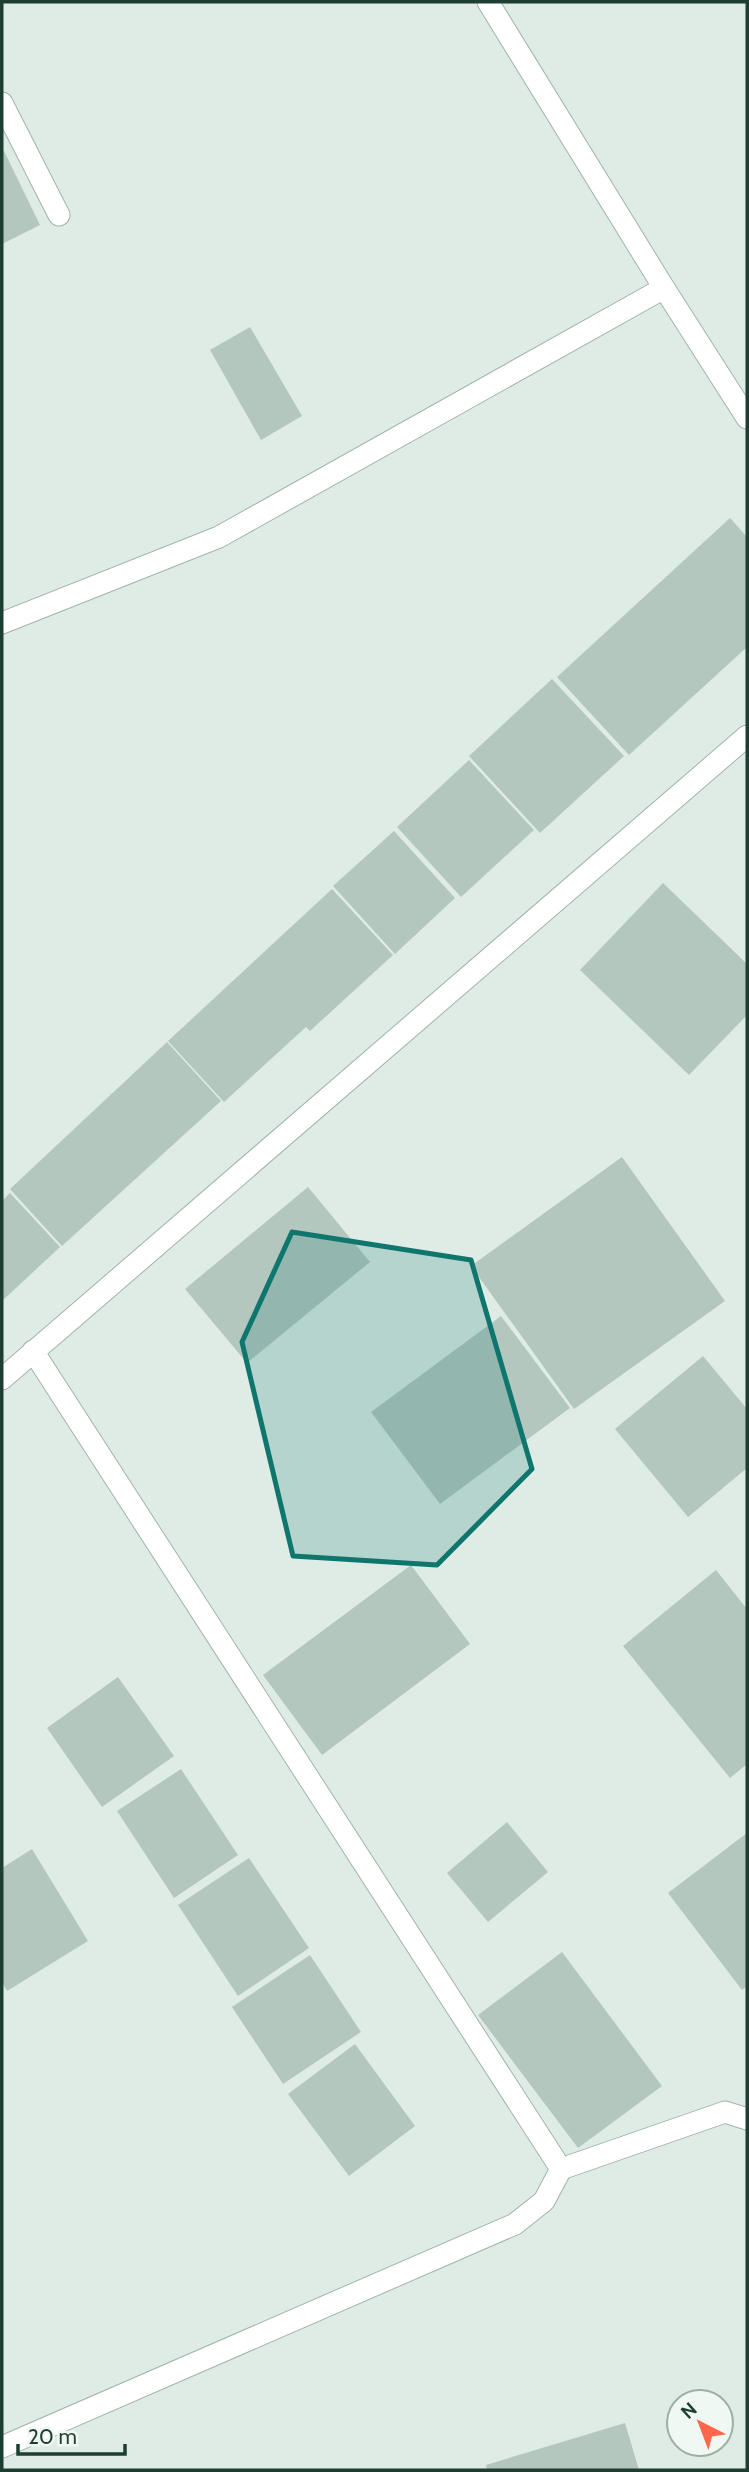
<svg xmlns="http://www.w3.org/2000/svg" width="749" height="2472" font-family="Cabin,sans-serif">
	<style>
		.building { fill: #b4c7be }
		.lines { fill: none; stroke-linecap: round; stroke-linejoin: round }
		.service-casing { stroke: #a1b4ac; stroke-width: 23 }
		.minor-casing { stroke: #a1b4ac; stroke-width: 23 }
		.tertiary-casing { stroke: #a1b4ac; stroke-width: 23 }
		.service { stroke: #fff; stroke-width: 21 }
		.minor { stroke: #fff; stroke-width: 21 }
		.tertiary { stroke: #fff; stroke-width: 21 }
		.marked { fill: #0f766e; fill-opacity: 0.2; stroke: #0f766e; stroke-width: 5; stroke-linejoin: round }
	</style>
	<rect width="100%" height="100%" fill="#dfece5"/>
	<g class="building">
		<path d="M4,151l36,74 -38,19v-92z"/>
		<path d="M250,327l52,89 -41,24 -51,-90z"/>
		<path d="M730,518l17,19v110l-118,108 -72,-78z"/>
		<path d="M552,679l72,77 -84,77 -71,-77z"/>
		<path d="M469,760l65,70 -73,67 -64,-70z"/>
		<path d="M394,831l61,67 -60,56 -62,-68z"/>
		<path d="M663,883l84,81v51l-58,60 -109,-105z"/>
		<path d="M332,889l61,66 -83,76 -4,-4 -82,75 -56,-61z"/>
		<path d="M167,1042l54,59 -159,145 -52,-57z"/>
		<path d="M622,1157l103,144 -151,108 -103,-143z"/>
		<path d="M308,1187l62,75 -123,101 -62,-74z"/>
		<path d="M10,1193l50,54 -58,54v-100z"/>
		<path d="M501,1316l69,92 -130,96 -69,-92z"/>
		<path d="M703,1356l44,53v59l-59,49 -73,-88z"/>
		<path d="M411,1565l59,79 -148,111 -59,-80z"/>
		<path d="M716,1570l31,39v155l-17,14 -107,-132z"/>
		<path d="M118,1677l56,79 -72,51 -55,-79z"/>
		<path d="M181,1769l57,86 -64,43 -57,-87z"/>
		<path d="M507,1822l41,50 -60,50 -41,-49z"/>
		<path d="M747,1833v153l-5,4 -74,-97z"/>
		<path d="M32,1849l56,92 -81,50 -5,-9v-114z"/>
		<path d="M249,1858l60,90 -71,48 -60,-91z"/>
		<path d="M562,1952l100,134 -84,62 -100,-133z"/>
		<path d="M310,1955l51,77 -78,52 -51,-77z"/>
		<path d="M355,2044l60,82 -66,50 -61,-82z"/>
		<path d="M625,2423l14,47h-152l-1,-5z"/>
	</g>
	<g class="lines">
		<defs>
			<path id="service" d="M2,103l57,112"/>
			<g id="minor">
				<path d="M2,623l217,-86 445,-249"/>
				<path d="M33,1351l528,818"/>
				<path d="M2,1379l745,-643"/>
				<path d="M2,2447l513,-223 29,-23 17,-32 164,-57 22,7"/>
			</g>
			<path id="tertiary" d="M488,2l176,286 83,130"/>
		</defs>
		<use href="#service" class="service-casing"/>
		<use href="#minor" class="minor-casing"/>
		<use href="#tertiary" class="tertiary-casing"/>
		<use href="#service" class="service"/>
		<use href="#minor" class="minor"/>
		<use href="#tertiary" class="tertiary"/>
	</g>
	<path class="marked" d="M292,1232l179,28 61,209 -95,96 -144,-9 -51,-214z"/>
	<rect width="749" height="2472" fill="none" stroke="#1e3e33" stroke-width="7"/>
	<g transform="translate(700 2423) rotate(318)"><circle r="33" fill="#f0f8f3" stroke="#9caea6" stroke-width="2"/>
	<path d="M0-5L12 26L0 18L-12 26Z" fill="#ff674a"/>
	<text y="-10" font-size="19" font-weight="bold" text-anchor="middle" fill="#1e3e33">N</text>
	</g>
	<path d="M18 2444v10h107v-10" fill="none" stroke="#1e3e33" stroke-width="3.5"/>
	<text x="28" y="2444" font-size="21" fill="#1e3e33" stroke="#f0f8f3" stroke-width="5" paint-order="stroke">20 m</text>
</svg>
